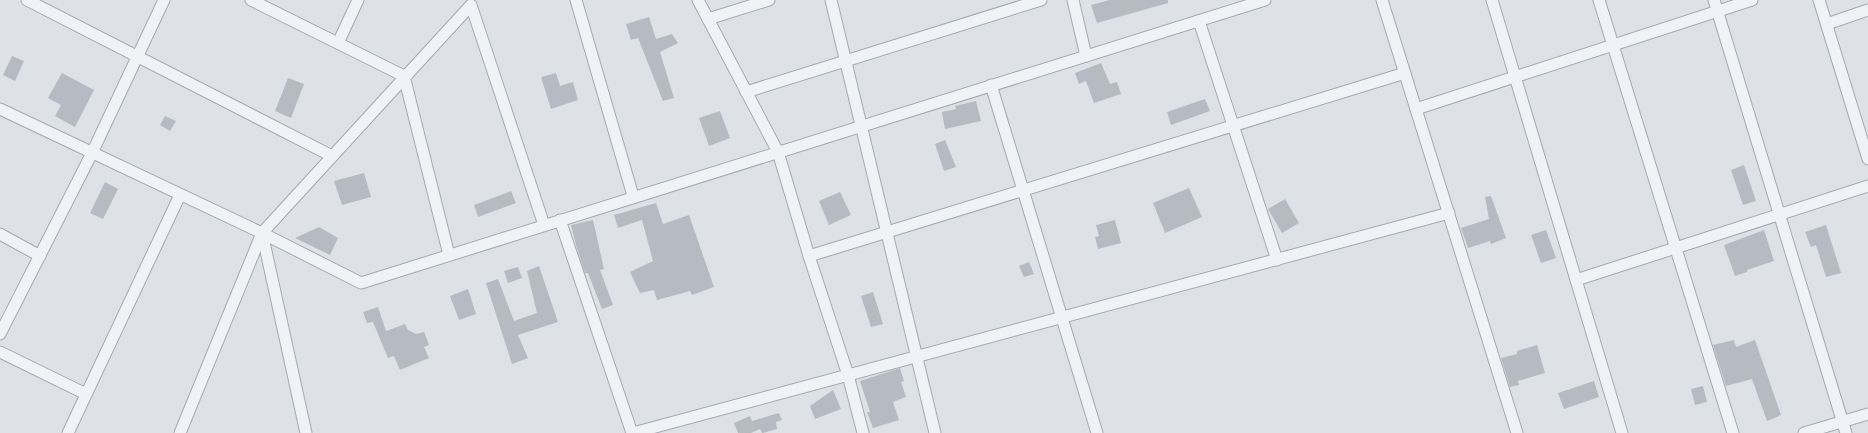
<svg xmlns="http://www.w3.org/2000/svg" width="1868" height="433" font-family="Manrope,sans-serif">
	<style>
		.building { fill: #b6bbc3 }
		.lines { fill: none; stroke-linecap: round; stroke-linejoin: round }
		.street-casing { stroke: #a4a9b1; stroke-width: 13 }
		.street { stroke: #f1f2f5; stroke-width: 11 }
	</style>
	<rect width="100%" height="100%" fill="#dee2e7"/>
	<g class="building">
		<path d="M1110,0h58v3l-71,20 -6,-18z"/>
		<path d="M649,17l7,22 16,-5 6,9 -18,9 14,46 -11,3 -25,-63 -7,2 -5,-16z"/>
		<path d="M12,56l12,5 -9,20 -12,-6z"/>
		<path d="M1101,63l9,21 7,-2 4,12 -27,9 -8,-22 -7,3 -4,-11z"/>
		<path d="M62,73l32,17 -19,37 -20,-11 6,-11 -13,-7z"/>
		<path d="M556,73l4,13 13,-4 5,18 -27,9 -10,-32z"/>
		<path d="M288,78l16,6 -13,34 -16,-7z"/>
		<path d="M1205,99l5,12 -39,14 -4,-13z"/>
		<path d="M976,101l5,20 -36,8 -3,-17 14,-3 -1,-3z"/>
		<path d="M720,111l10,27 -21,8 -10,-28z"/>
		<path d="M165,116l11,5 -6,10 -10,-6z"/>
		<path d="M945,140l11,27 -12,4 -9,-27z"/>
		<path d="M1744,165l12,36 -13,4 -12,-35z"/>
		<path d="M364,173l7,24 -29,8 -8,-24z"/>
		<path d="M105,182l13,7 -15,30 -13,-6z"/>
		<path d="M1189,188l13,29 -37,16 -12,-30z"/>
		<path d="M511,191l5,12 -38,14 -4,-12z"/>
		<path d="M840,192l11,23 -22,10 -10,-24z"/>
		<path d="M1491,196l15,42 -15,6 -1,-3 -22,7 -7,-20 28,-9 -4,-22z"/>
		<path d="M1285,199l14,24 -17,10 -14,-24z"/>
		<path d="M656,203l7,21 26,-9 25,72 -22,8 -2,-4 -33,9 -3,-10 -14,3 -10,-21 23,-11 -11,-41 -24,8 -4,-13z"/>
		<path d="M593,220l11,49 -4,1 13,35 -11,4 -14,-36h-3l-9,-28 -5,-20z"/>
		<path d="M1115,220l6,23 -23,6 -3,-12 4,-1 -3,-11z"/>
		<path d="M1826,225l15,48 -15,4 -10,-32 -5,2 -6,-15z"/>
		<path d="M319,227l19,11 -8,17 -35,-17z"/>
		<path d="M1546,230l10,28 -15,5 -10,-28z"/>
		<path d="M1764,230l10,31 -27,9v2l-12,4 -11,-31z"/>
		<path d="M1029,262l5,12 -10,3 -5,-11z"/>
		<path d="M539,266l19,56 -40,13 10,23 -16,6 -26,-81 12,-4 16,42 23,-8 -10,-42z"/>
		<path d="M518,267l4,11 -14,5 -4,-12z"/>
		<path d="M468,289l8,25 -17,6 -9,-24z"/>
		<path d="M873,292l10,32 -12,3 -10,-31z"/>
		<path d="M378,307l8,24 19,-7 3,6 8,4 8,-2 5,13 -5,2 5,11 -29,12 -6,-14 -6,2 -15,-36 -6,1 -4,-11z"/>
		<path d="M1734,340l2,7 19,-7 26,75 -14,6 -15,-42 -26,7 -13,-41z"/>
		<path d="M1537,345l8,28 -27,8 1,4 -9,2 -9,-29 16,-4v-3z"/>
		<path d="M900,368l4,13 -3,1 5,15 -13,5 6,18 -26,8 -6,-16h3l-10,-31z"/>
		<path d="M1594,381l5,16 -35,12 -6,-16z"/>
		<path d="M1703,386l4,16 -12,3 -4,-16z"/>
		<path d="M833,390l8,19 -26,10 -5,-13z"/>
		<path d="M779,413l3,7 -6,2 1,7 -14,4h-1l-2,-4 -9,4h-13l-4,-10 16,-7 2,5z"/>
	</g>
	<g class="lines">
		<defs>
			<g id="street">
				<path d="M27,0l305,156"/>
				<path d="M251,0l153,76 45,179"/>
				<path d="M576,0l57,196"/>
				<path d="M698,0l80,152 31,104 39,119 15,58"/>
				<path d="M831,0l104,433"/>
				<path d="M1073,0l13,56"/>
				<path d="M1382,0l135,433"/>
				<path d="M1492,0l130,433"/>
				<path d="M1599,0l134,433"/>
				<path d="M1714,0l132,433"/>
				<path d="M1819,0l49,159"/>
				<path d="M708,19l61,-19"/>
				<path d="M1199,21l78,239"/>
				<path d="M1827,24l41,-14"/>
				<path d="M338,43l20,-43"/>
				<path d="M991,85l106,348"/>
				<path d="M746,92l295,-92"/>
				<path d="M0,109l262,124 99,50 904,-283"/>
				<path d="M1416,109l336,-109"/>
				<path d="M560,220l72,213"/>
				<path d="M262,233l44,200"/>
				<path d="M0,234l40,22"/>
				<path d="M809,256l596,-183"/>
				<path d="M1576,280l292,-94"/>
				<path d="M0,334l92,-181 72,-153"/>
				<path d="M0,352l86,42"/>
				<path d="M68,433l112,-238"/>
				<path d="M180,433l82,-200 209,-228 73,220"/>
				<path d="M633,433l816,-220"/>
				<path d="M1804,433l64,-19"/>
			</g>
		</defs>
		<use href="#street" class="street-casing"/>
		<use href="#street" class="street"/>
	</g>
</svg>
